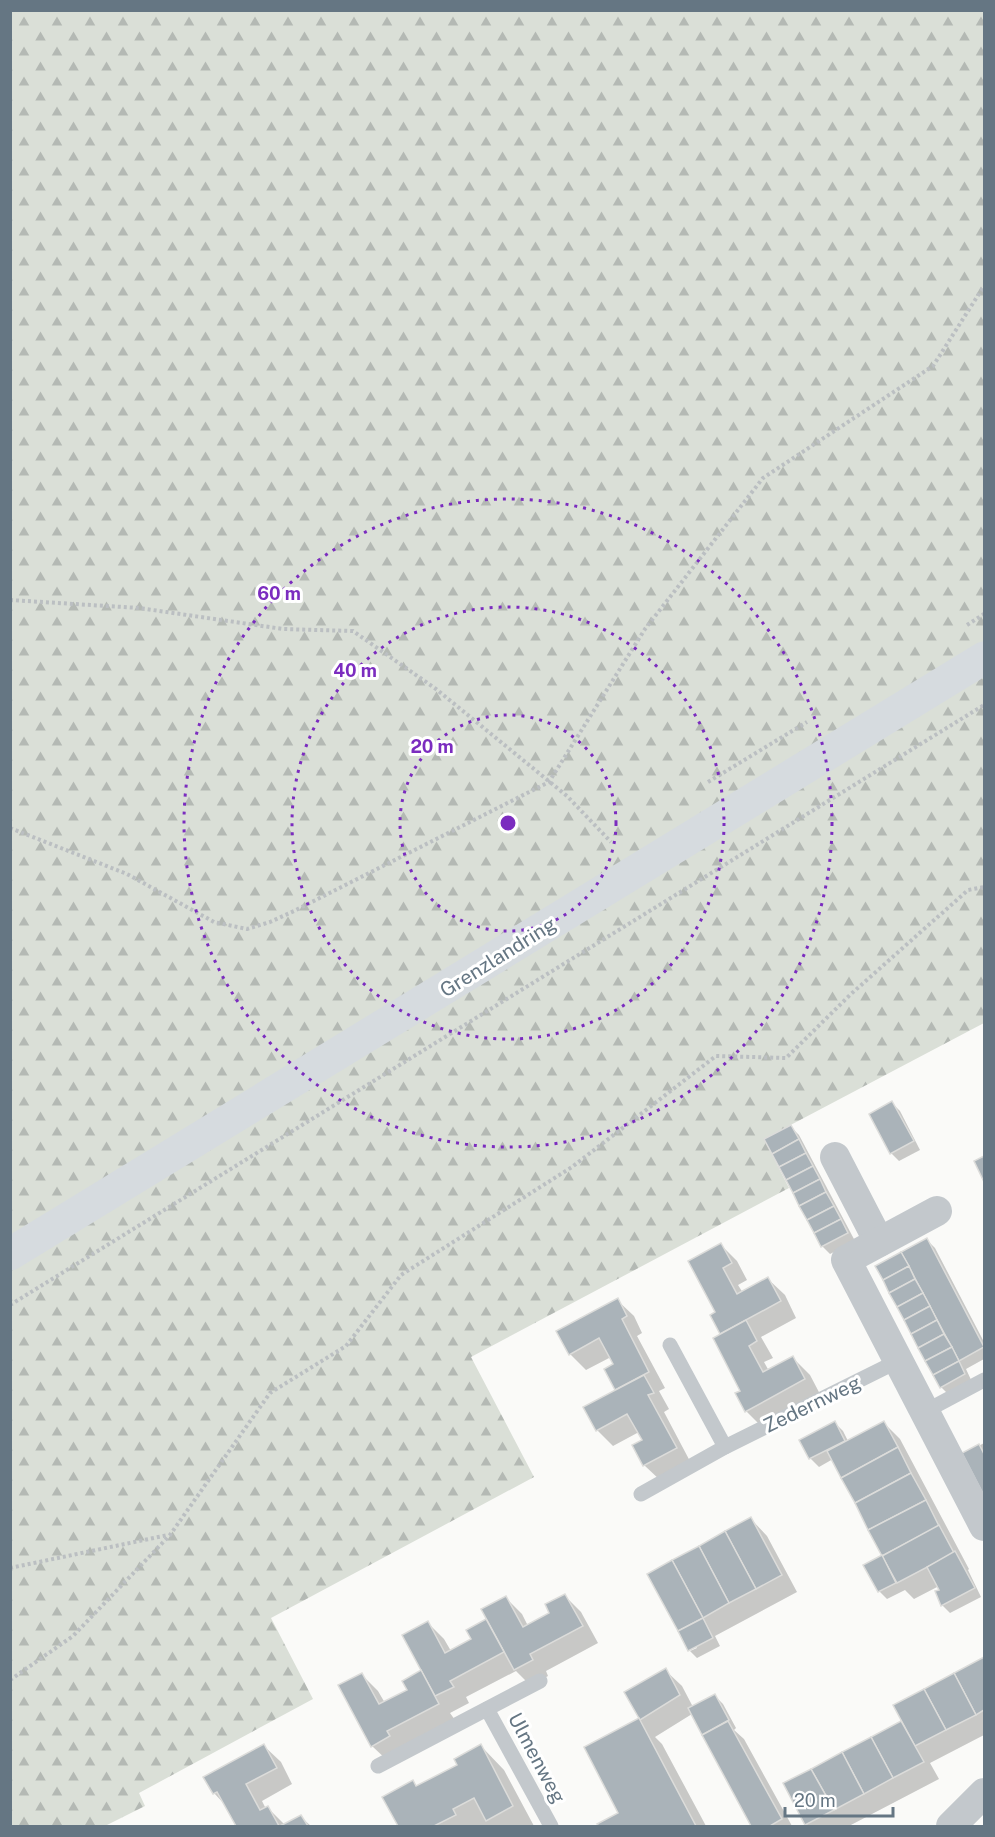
<svg xmlns="http://www.w3.org/2000/svg" width="995" height="1837" font-family="'Public Sans',sans-serif">
	<style>
		.forest { fill: url(#forest-firs) }
		.shadow { fill: #0003 }
		.building { fill: #aab3b9; stroke: #dcdcda; stroke-width: 1.5 }
		.lines { fill: none; stroke-linecap: round; stroke-linejoin: round }
		.path { stroke: #bbbfc2; stroke-width: 4; stroke-dasharray: 3 3; stroke-linecap: butt }
		.lane { stroke: #c3c8cc; stroke-width: 15 }
		.street { stroke: #c3c8cc; stroke-width: 30 }
		.secondary { stroke: #d6dbdf; stroke-width: 33 }
		.ring { fill: none; stroke: #7b2cbf; stroke-width: 3; stroke-dasharray: 3 6 }
		.labels { text-anchor: middle; dominant-baseline: central; stroke-width: 6; stroke-linejoin: round; paint-order: stroke }
		.street-label { font-size: 20px; fill: #657683; stroke: #fff }
		.centre { fill: #7b2cbf; stroke: #fff; stroke-width: 3 }
		.ring-label { font-size: 18px; text-anchor: middle; font-weight: bold; fill: #7b2cbf; stroke: #fff; stroke-width: 6; stroke-linejoin: round; paint-order: stroke }
	</style>
	<defs>
		<pattern id="forest-firs" width="22" height="20" patternUnits="userSpaceOnUse" patternTransform="scale(1.5)"><rect width="22" height="20" fill="#dadfd7"/><path d="M5 1l3.5 6h-7zM16 11l3.5 6h-7z" fill="#b4b9b4"/></pattern>
	</defs>
	<rect width="100%" height="100%" fill="#fafaf8"/>
	<path class="forest" d="M11,11h973v1012l-220,116 25,49 -318,169 63,120 -263,141 42,81 -174,94 6,13 -40,20h-94z"/>
	<g class="shadow">
		<path d="M892,1103l8,8 20,39 -21,11 -8,-8z"/>
		<path d="M791,1127l8,8 56,106 -25,13 -8,-8z"/>
		<path d="M927,1240l8,8 49,94v17l-18,10 6,13 -23,13 -8,-8 -64,-121z"/>
		<path d="M721,1245l16,16 10,19 -9,5 5,8 25,-14 17,16 11,23 -35,19 12,21 -9,4 5,9 24,-13 17,17 11,21 -59,31 -16,-16 -4,-20 -20,-56 -10,-19 5,-3z"/>
		<path d="M617,1300l17,16 8,17 -5,3 28,52 -6,3 10,18 -5,3 28,53 -31,16 -17,-16v-25l-5,-8 -26,14 -16,-16 20,-40 -11,-21 9,-4 -4,-8 -25,13 -16,-16z"/>
		<path d="M835,1423l8,8 5,10 36,-18 16,16 69,130 -1,1 13,27 -31,16 -8,-8 -5,-13 4,-2 -2,-4 -25,13 -9,-9 -18,9 -8,-8 5,-35 -51,-97 -14,8 -8,-8 -10,-19z"/>
		<path d="M984,1443v50l-20,-39z"/>
		<path d="M751,1519l16,17 30,56 -82,44 5,10 -23,12 -7,-7 7,-3 -48,-74z"/>
		<path d="M565,1596l16,16 17,31 -52,28 2,5 -17,10 -15,-15 -50,26 3,6 -19,10 5,7 -66,42 -17,-16 -10,-71 16,16 7,12 24,-13 14,-19 5,-48 16,16 7,12 22,-12 -4,-9 19,-10 18,-22 16,16 6,12 23,-12z"/>
		<path d="M984,1658v77l-54,28 9,16 -90,47h-40l-3,-2 -21,-40 118,-63 -8,-15z"/>
		<path d="M665,1670l17,16 11,21 22,-11 8,8 13,24 -2,2 10,9 48,87h-39l-61,-112 -37,23 7,7 44,82h-106l-1,-1 21,-11 -34,-66 55,-29z"/>
		<path d="M264,1746l17,16 11,22 -30,17 4,8 2,-1 16,16 17,-7 10,9h-73l-11,-19 -13,-14z"/>
		<path d="M481,1746l23,24 30,56h-40l-2,-1 -3,1h-90l-15,-29 29,-15 5,5 41,-21z"/>
	</g>
	<g class="building">
		<path d="M892,1101l22,40 -24,13 -21,-40z"/>
		<path d="M791,1125l8,14 -27,15 -8,-15z"/>
		<path d="M799,1139l7,14 -27,14 -7,-13z"/>
		<path d="M806,1153l7,13 -27,14 -7,-13z"/>
		<path d="M984,1156v26l-10,-21z"/>
		<path d="M813,1166l7,13 -27,14 -7,-13z"/>
		<path d="M820,1179l6,13 -27,14 -6,-13z"/>
		<path d="M826,1192l8,14 -27,14 -8,-14z"/>
		<path d="M834,1206l7,13 -27,14 -7,-13z"/>
		<path d="M841,1219l7,14 -27,14 -7,-14z"/>
		<path d="M927,1238l57,109 -25,14 -58,-109z"/>
		<path d="M721,1243l11,20 -9,5 14,26 31,-17 13,24 -61,33 -10,-19 5,-3 -27,-51z"/>
		<path d="M901,1252l8,14 -26,14 -8,-14z"/>
		<path d="M909,1266l6,13 -26,14 -6,-13z"/>
		<path d="M915,1279l8,14 -26,14 -8,-14z"/>
		<path d="M923,1293l7,13 -26,14 -7,-13z"/>
		<path d="M618,1298l9,18 -5,3 27,53 -34,18 -11,-21 9,-5 -14,-26 -30,17 -13,-24z"/>
		<path d="M930,1306l7,14 -26,14 -7,-14z"/>
		<path d="M746,1320l11,21 -8,5 14,26 30,-16 12,23 -60,33 -10,-19 5,-2 -27,-53z"/>
		<path d="M937,1320l7,14 -26,14 -7,-14z"/>
		<path d="M944,1334l8,13 -27,14 -7,-13z"/>
		<path d="M952,1347l7,14 -26,14 -8,-14z"/>
		<path d="M959,1361l6,13 -25,14 -7,-13z"/>
		<path d="M644,1375l10,18 -6,2 29,53 -34,18 -11,-21 10,-5 -15,-26 -31,17 -13,-24z"/>
		<path d="M835,1421l10,20 -36,18 -10,-19z"/>
		<path d="M884,1421l14,26 -57,31 -14,-27z"/>
		<path d="M979,1444l5,10v42l-22,-43z"/>
		<path d="M898,1447l13,26 -56,30 -14,-25z"/>
		<path d="M911,1473l15,27 -58,30 -13,-27z"/>
		<path d="M926,1500l13,26 -57,30 -14,-26z"/>
		<path d="M751,1517l31,58 -26,14 -31,-58z"/>
		<path d="M939,1525l15,28 -57,30 -15,-27z"/>
		<path d="M725,1531l31,58 -27,14 -30,-57z"/>
		<path d="M699,1546l30,57 -26,15 -31,-58z"/>
		<path d="M955,1551l20,37 -34,18 -6,-15 4,-1 -12,-23z"/>
		<path d="M882,1555l14,28 -18,9 -15,-27z"/>
		<path d="M672,1560l31,58 -25,13 -31,-57z"/>
		<path d="M565,1594l18,32 -53,28 3,6 -19,10 -33,-61 25,-13 17,31 26,-14 -4,-9z"/>
		<path d="M703,1618l10,20 -25,13 -10,-20z"/>
		<path d="M486,1619l18,33 -54,29 4,6 -19,9 -33,-61 26,-14 17,32 26,-14 -5,-9z"/>
		<path d="M984,1657v53l-8,5 -22,-42z"/>
		<path d="M666,1668l14,27 -40,25 -16,-28z"/>
		<path d="M421,1670l18,34 -52,27 3,5 -19,11 -33,-62 24,-12 17,31 28,-14 -5,-9z"/>
		<path d="M954,1673l22,42 -30,15 -22,-41z"/>
		<path d="M924,1689l22,41 -31,16 -22,-41z"/>
		<path d="M715,1694l14,26 -27,15 -14,-27z"/>
		<path d="M639,1718l1,2 56,106h-97l-2,-2 21,-11 -34,-66z"/>
		<path d="M728,1721l54,98 -12,7h-19l-49,-91z"/>
		<path d="M901,1721l23,41 -31,16 -22,-41z"/>
		<path d="M871,1737l22,41 -29,16 -22,-42z"/>
		<path d="M264,1744l13,24 -31,16 14,26 8,-4 11,20h-43l-19,-34 -4,2 -10,-17z"/>
		<path d="M481,1744l32,62 -27,15 -12,-23 -21,11 3,6 -22,11h-36l-16,-29 31,-17 3,6 41,-21 -3,-6z"/>
		<path d="M842,1752l22,42 -30,16 -23,-41z"/>
		<path d="M811,1769l23,41 -29,15 -22,-42z"/>
		<path d="M301,1815l7,11h-28z"/>
	</g>
	<g class="lines">
		<g class="path">
			<path d="M10,600l129,8 144,21 70,2 83,58 131,107 44,46"/>
			<path d="M967,625l17,-11"/>
			<path d="M708,782l99,-60"/>
			<path d="M10,828l117,46 87,48 33,7 23,-7 24,-11 255,-129 96,-153 118,-151 170,-112 51,-80"/>
			<path d="M10,1305l974,-600"/>
			<path d="M10,1568l158,-33"/>
			<path d="M10,1680l63,-44 97,-101 100,-142 76,-47 55,-71 171,-108 144,-111 70,2 65,-64 117,-104 16,-3"/>
		</g>
		<g class="lane">
			<path d="M670,1345l55,102"/>
			<path d="M924,1412l60,-32"/>
			<path d="M641,1494l84,-47 173,-86"/>
			<path d="M487,1709l64,117"/>
			<path d="M378,1766l162,-85"/>
		</g>
		<g class="street">
			<path d="M835,1157l44,85"/>
			<path d="M937,1211l-91,49 138,266"/>
			<path d="M951,1826l33,-33"/>
		</g>
		<path class="secondary" d="M10,1254l974,-596"/>
	</g>
	<g class="ring">
		<circle cx="508" cy="823" r="108"/>
		<circle cx="508" cy="823" r="216"/>
		<circle cx="508" cy="823" r="324"/>
	</g>
	<g class="labels">
		<g class="street-label">
			<text transform="translate(498 957) rotate(-32)">Grenzlandring</text>
			<text transform="translate(812 1404) rotate(-26)">Zedernweg</text>
			<text transform="translate(537 1758) rotate(62)">Ulmenweg</text>
		</g>
	</g>
	<circle cx="508" cy="823" r="9" class="centre"/>
	<g class="ring-label">
		<text x="279" y="600">60 m</text>
		<text x="355" y="677">40 m</text>
		<text x="432" y="753">20 m</text>
	</g>
	<rect width="995" height="1837" fill="none" stroke="#657683" stroke-width="24"/>
	<path d="M785 1807v9h108v-9" fill="none" stroke="#657683" stroke-width="3"/>
	<text x="794" y="1807" font-size="18" fill="#657683" stroke="#ffffff" stroke-width="4.5" paint-order="stroke">20 m</text>
</svg>
